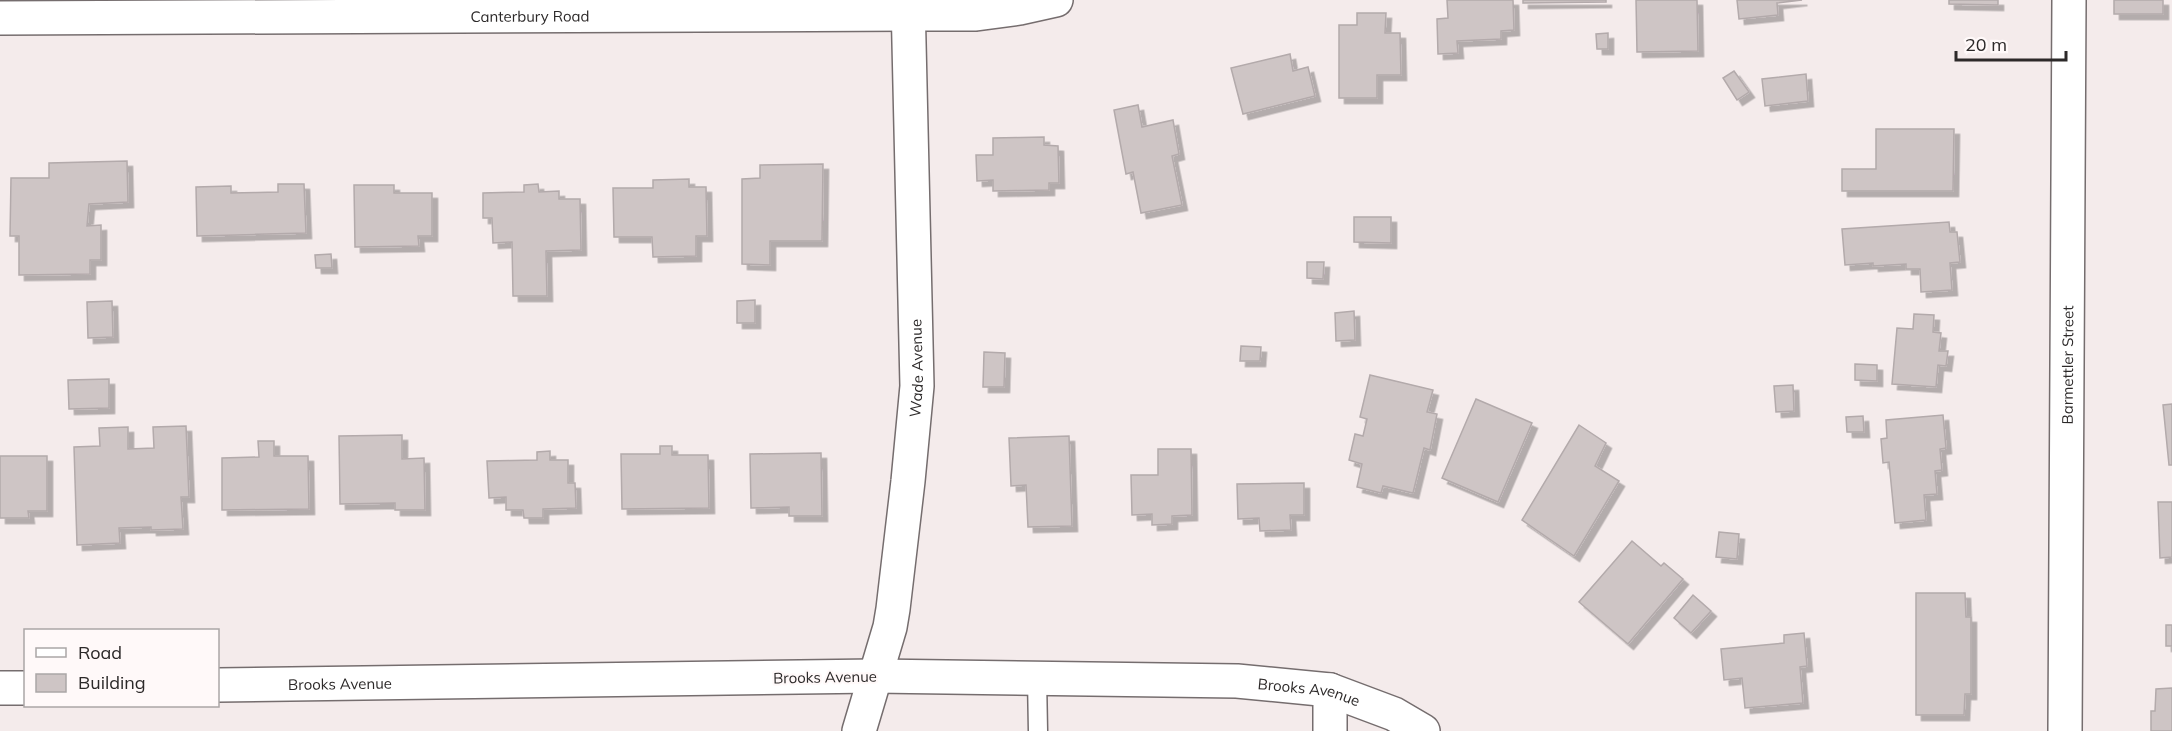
<svg xmlns="http://www.w3.org/2000/svg" width="2172" height="731" font-family="Mulish,sans-serif">
	<style>
		.building { fill: #cec5c5; stroke: #b3aaab; stroke-width: 1.5; filter: url(#shadow) }
		.lines { fill: none; stroke-linecap: round; stroke-linejoin: round }
		.service-casing { stroke: #756d6e; stroke-width: 21 }
		.minor-casing { stroke: #756d6e; stroke-width: 36 }
		.tertiary-casing { stroke: #756d6e; stroke-width: 36 }
		.secondary-casing { stroke: #756d6e; stroke-width: 36 }
		.primary-casing { stroke: #756d6e; stroke-width: 36 }
		.service { stroke: #fff; stroke-width: 18 }
		.minor { stroke: #fff; stroke-width: 33 }
		.tertiary { stroke: #fff; stroke-width: 33 }
		.secondary { stroke: #fff; stroke-width: 33 }
		.primary { stroke: #fff; stroke-width: 33 }
		.labels { text-anchor: middle; dominant-baseline: central; stroke-width: 4.5; stroke-linejoin: round; paint-order: stroke }
		.street-label { font-size: 15px; fill: #2c2929; stroke: #fff9f9 }
	</style>
	<defs>
		<filter id="shadow"><feDropShadow dx="5.5" dy="5.5" stdDeviation="0" flood-color="#0004"/></filter>
	</defs>
	<rect width="100%" height="100%" fill="#f4ebeb"/>
	<g class="building">
		<path d="M1447,0h66l1,30 -13,1v8l-44,2 1,12 -20,1 -1,-35 11,-1z"/>
		<path d="M1523,0h83v2l-83,1z"/>
		<path d="M1636,0h61l1,51 -61,1z"/>
		<path d="M1737,0h65l-25,3 1,12 -39,4z"/>
		<path d="M1949,0h49v5l-49,-1z"/>
		<rect x="2114" y="0" width="49" height="14"/>
		<path d="M1357,13h29l-1,20h15l1,42h-24v23h-38v-73h18z"/>
		<path d="M1608,33v16h-11l-1,-15z"/>
		<path d="M1290,54l3,17 15,-4 7,29 -72,18 -12,-46z"/>
		<path d="M1734,71l15,21 -12,8 -14,-22z"/>
		<path d="M1806,74l2,27 -43,5 -3,-27z"/>
		<path d="M1138,105l4,22 31,-7 6,34 -7,2 10,49 -41,8 -8,-41 -7,2 -12,-64z"/>
		<path d="M1876,129h78l-1,62h-111v-22h34z"/>
		<path d="M1044,137v8l14,1 1,37h-10v7l-56,1v-11l-16,1 -1,-26h17v-17z"/>
		<path d="M127,161l1,41 -39,2 -2,22 14,-1v35h-11v14l-71,1v-39h-9l1,-58h38v-15z"/>
		<path d="M823,164l-1,77h-52v24l-28,-1v-85l18,-1v-13z"/>
		<path d="M689,179v8h17l1,49h-11v20l-43,1 -1,-20h-38l-1,-49h40v-8z"/>
		<path d="M278,184h26l2,49 -109,3 -1,-49 35,-1v7l47,-1z"/>
		<path d="M538,184l1,8 20,-1v8h21l1,51 -35,1 1,45h-34l-1,-54 -19,1 -1,-25h-9v-25l41,-1v-7z"/>
		<path d="M354,185h40v8h38v43h-14l1,10 -64,1z"/>
		<path d="M1354,217h37v26l-37,-1z"/>
		<path d="M1949,222l1,10h7l3,30 -10,1 2,27 -31,2 -1,-23h-14v-5l-33,2v-3l-28,2 -3,-36z"/>
		<path d="M331,254l1,14h-16l-1,-13z"/>
		<path d="M1307,262h17l-1,17 -16,-1z"/>
		<path d="M755,300v23h-18v-22z"/>
		<path d="M112,301l1,36 -25,1 -1,-36z"/>
		<path d="M1354,311l1,29 -19,1 -1,-28z"/>
		<path d="M1914,314l20,1 -1,17 8,1 -2,18h9l-2,15 -8,-1 -2,22 -44,-3 5,-56 16,1z"/>
		<path d="M1241,346l20,1 -1,14h-20z"/>
		<path d="M984,352l21,1 -1,34h-21z"/>
		<path d="M1855,364l22,1v16l-22,-1z"/>
		<path d="M1370,375l63,15 -6,22 10,2 -7,36 -6,-2 -11,45 -30,-7 -2,7 -24,-6 5,-23 -13,-4 6,-26 8,2 4,-17 -7,-2z"/>
		<path d="M109,379v29l-40,1 -1,-29z"/>
		<path d="M1793,385l1,26 -18,1 -2,-26z"/>
		<path d="M1476,399l56,24 -34,79 -56,-24z"/>
		<path d="M2172,404v61h-3l-6,-60z"/>
		<path d="M1943,415l3,33 -6,1 2,21 -7,1 2,23 -13,1 2,25 -31,3 -6,-61 -6,1 -2,-24 6,-1 -1,-18z"/>
		<path d="M1863,416l1,16h-17l-1,-15z"/>
		<path d="M1579,425l27,18 -11,23 24,15 -45,75 -52,-36z"/>
		<path d="M186,426l3,71h-8l2,32 -32,1v-3l-32,1 1,15 -43,2 -3,-98 26,-1 -1,-18 29,-1v22l26,-1 -1,-21z"/>
		<path d="M402,435v24l22,-1 1,52h-30v-7l-55,1 -1,-68z"/>
		<path d="M1069,436l3,90 -44,1 -2,-42 -15,1 -2,-48z"/>
		<path d="M258,441h16v15h34l1,53 -87,1v-52l37,-1z"/>
		<path d="M660,446h12v9h36l1,53 -87,1 -1,-55h39z"/>
		<path d="M1158,449h33l1,66 -20,1v8l-20,1v-11l-20,1 -1,-40h27z"/>
		<path d="M550,451v9h18v23h7l1,25 -33,1v9h-19l-1,-8h-17v-13l-17,1 -2,-37 50,-1v-8z"/>
		<path d="M821,453l1,63h-33v-9l-38,1 -1,-54z"/>
		<path d="M0,456h47v55h-19l1,7h-29z"/>
		<path d="M1304,483v32h-14l1,15 -31,1 -1,-13 -21,1 -1,-35z"/>
		<path d="M2158,502h14v55l-12,1z"/>
		<path d="M1719,532l20,2 -2,25 -21,-2z"/>
		<path d="M1632,541l29,25 3,-3 19,16 -55,65 -49,-42z"/>
		<path d="M1916,593h49l1,24h5v77h-6l-1,21h-48z"/>
		<path d="M1693,595l18,16 -20,22 -17,-15z"/>
		<rect x="2166" y="625" width="6" height="21"/>
		<path d="M1804,633l3,33 -7,1 3,36 -58,5 -3,-30 -18,2 -3,-31 63,-6v-8z"/>
		<path d="M2172,688v43h-21v-20h4l1,-22z"/>
	</g>
	<g class="lines">
		<defs>
			<path id="service" d="M1037,678l1,53"/>
			<g id="minor">
				<path d="M909,14h67l44,-6 36,-8"/>
				<path d="M1330,690v41"/>
				<path id="s1" d="M2065,731l4,-731"/>
			</g>
			<g id="tertiary">
				<path id="s2" d="M0,18l909,-4"/>
				<path id="s3" d="M218,685l657,-9"/>
				<path d="M0,688h26"/>
			</g>
			<g id="secondary">
				<path id="s4" d="M875,676l362,5 93,9 64,24 29,17"/>
			</g>
			<g id="primary">
				<path id="s5" d="M859,731l31,-104 3,-18 15,-128 9,-95 -9,-386"/>
			</g>
		</defs>
		<use href="#service" class="service-casing"/>
		<use href="#minor" class="minor-casing"/>
		<use href="#tertiary" class="tertiary-casing"/>
		<use href="#secondary" class="secondary-casing"/>
		<use href="#primary" class="primary-casing"/>
		<use href="#service" class="service"/>
		<use href="#minor" class="minor"/>
		<use href="#tertiary" class="tertiary"/>
		<use href="#secondary" class="secondary"/>
		<use href="#primary" class="primary"/>
	</g>
	<g class="labels">
		<g class="street-label">
			<text stroke="none"><textPath href="#s2" startOffset="530">Canterbury Road</textPath></text>
			<text stroke="none"><textPath href="#s1" startOffset="366">Barmettler Street</textPath></text>
			<text stroke="none"><textPath href="#s5" startOffset="369">Wade Avenue</textPath></text>
			<text transform="translate(825 677) rotate(-1)">Brooks Avenue</text>
			<text stroke="none"><textPath href="#s3" startOffset="122">Brooks Avenue</textPath></text>
			<text stroke="none"><textPath href="#s4" startOffset="435">Brooks Avenue</textPath></text>
		</g>
	</g>
	<rect x="24" y="629" width="195" height="78" fill="#fff9f9" stroke="#aba6a6" stroke-width="1.5"/>
	<rect x="36" y="648" width="30" height="9" fill="#ffffff" stroke="#aba6a6" stroke-width="1.5"/>
	<text x="78" y="659" font-size="18" fill="#2c2929">Road</text>
	<rect x="36" y="674" width="30" height="18" fill="#cec5c5" stroke="#aba6a6" stroke-width="1.5"/>
	<text x="78" y="689" font-size="18" fill="#2c2929">Building</text>
	<path d="M1956 51v9h110v-9" fill="none" stroke="#2c2929" stroke-width="3"/>
	<text x="1965" y="51" font-size="18" fill="#2c2929" stroke="#fff9f9" stroke-width="4.5" paint-order="stroke">20 m</text>
</svg>
